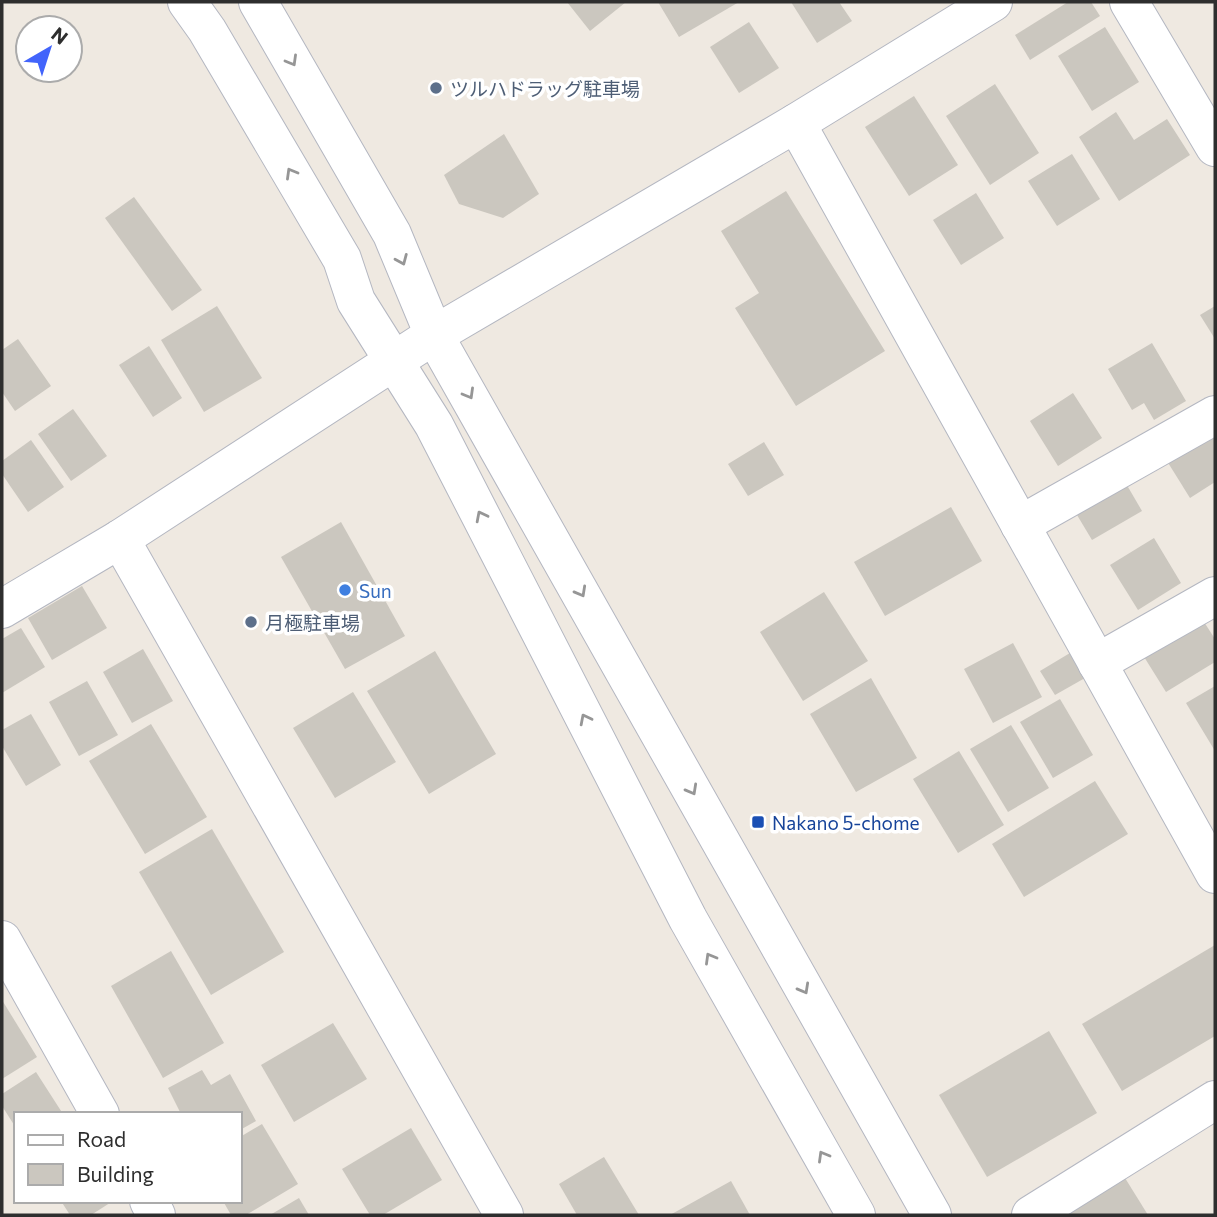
<svg xmlns="http://www.w3.org/2000/svg" width="1217" height="1217" font-family="Commissioner,'Noto Sans JP',sans-serif">
	<style>
		.building { fill: #cbc7bf }
		.lines { fill: none; stroke-linecap: round; stroke-linejoin: round }
		.minor-casing { stroke: #b4b7c1; stroke-width: 40 }
		.minor { stroke: #fff; stroke-width: 38 }
		.oneway { stroke: #969696 }
		.service-dot { fill: #5c6f8a; stroke: #fff; stroke-width: 2.5 }
		.shop-dot { fill: #3f7fe0; stroke: #fff; stroke-width: 2.5 }
		.transit-dot { fill: #1a4fb4; stroke: #fff; stroke-width: 2.5 }
		.labels { text-anchor: middle; dominant-baseline: central; stroke-width: 7; stroke-linejoin: round; paint-order: stroke }
		.service-label { font-size: 19px; fill: #4e5e75; stroke: #fff; text-anchor: start }
		.shop-label { font-size: 19px; fill: #366cbe; stroke: #fff; text-anchor: start }
		.transit-label { font-size: 19px; fill: #164399; stroke: #fff; text-anchor: start }
	</style>
	<rect width="100%" height="100%" fill="#efe9e1"/>
	<g class="building">
		<path d="M567,2h59l-36,29z"/>
		<path d="M658,2h81l-60,35z"/>
		<path d="M791,2h48l13,19 -35,22z"/>
		<path d="M1068,2h23l9,14 -70,44 -15,-25z"/>
		<path d="M749,22l30,46 -40,25 -29,-46z"/>
		<path d="M1105,27l34,55 -47,29 -34,-55z"/>
		<path d="M995,84l44,69 -49,32 -44,-69z"/>
		<path d="M914,96l44,69 -49,31 -44,-69z"/>
		<path d="M1116,112l18,28 33,-21 23,36 -71,46 -40,-64z"/>
		<path d="M504,134l35,60 -36,24 -44,-14 -15,-29z"/>
		<path d="M1072,154l28,45 -43,27 -29,-45z"/>
		<path d="M786,191l99,160 -89,55 -61,-98 24,-15 -38,-62z"/>
		<path d="M976,193l28,45 -43,27 -28,-45z"/>
		<path d="M134,197l68,93 -30,21 -67,-93z"/>
		<path d="M217,306l45,72 -58,34 -43,-72z"/>
		<path d="M1215,306v33l-15,-24z"/>
		<path d="M18,339l33,47 -36,25 -13,-19v-42z"/>
		<path d="M1152,343l34,58 -32,19 -10,-17 -12,7 -24,-41z"/>
		<path d="M149,346l33,52 -29,19 -34,-52z"/>
		<path d="M1073,393l29,45 -44,28 -28,-45z"/>
		<path d="M73,409l34,47 -36,25 -33,-47z"/>
		<path d="M1205,426l10,15v41l-25,16 -28,-45z"/>
		<path d="M31,440l33,47 -36,25 -26,-38v-13z"/>
		<path d="M764,442l20,33 -36,21 -20,-32z"/>
		<path d="M1121,475l21,36 -50,29 -21,-35z"/>
		<path d="M951,507l31,54 -97,55 -31,-54z"/>
		<path d="M341,522l64,114 -60,33 -64,-112z"/>
		<path d="M1154,538l27,45 -43,27 -28,-45z"/>
		<path d="M82,586l25,42 -55,32 -24,-42z"/>
		<path d="M824,592l44,69 -65,40 -43,-69z"/>
		<path d="M1195,608l20,31v23l-49,30 -30,-48z"/>
		<path d="M21,628l24,39 -43,26v-54z"/>
		<path d="M1013,643l29,54 -49,26 -29,-54z"/>
		<path d="M143,649l30,52 -41,22 -29,-51z"/>
		<path d="M435,651l61,103 -67,40 -62,-103z"/>
		<path d="M1070,653l15,25 -30,17 -15,-24z"/>
		<path d="M871,678l46,80 -61,34 -46,-78z"/>
		<path d="M87,681l31,54 -39,21 -30,-54z"/>
		<path d="M1215,686v65l-29,-48z"/>
		<path d="M353,692l43,70 -61,36 -42,-70z"/>
		<path d="M1060,699l33,56 -40,23 -33,-56z"/>
		<path d="M31,714l30,51 -35,21 -24,-40v-16z"/>
		<path d="M151,724l56,93 -62,37 -56,-93z"/>
		<path d="M1011,725l38,63 -41,24 -38,-63z"/>
		<path d="M959,751l45,74 -46,28 -45,-74z"/>
		<path d="M1095,781l33,53 -104,63 -32,-53z"/>
		<path d="M212,829l72,123 -73,43 -72,-123z"/>
		<path d="M1215,945v91l-93,55 -40,-67z"/>
		<path d="M171,951l53,92 -61,35 -52,-92z"/>
		<path d="M2,1000l35,57 -35,22z"/>
		<path d="M333,1023l34,56 -73,43 -33,-57z"/>
		<path d="M1049,1031l48,82 -110,64 -48,-82z"/>
		<path d="M202,1070l9,15 19,-11 26,47 -16,9v-16h-59l-13,-26z"/>
		<path d="M36,1072l27,42h-47v14l-14,-22v-12z"/>
		<path d="M262,1124l36,60 -52,31h-15l-8,-14h17v-64z"/>
		<path d="M411,1128l31,52 -59,35h-13l-28,-46z"/>
		<path d="M604,1157l35,58h-62l-18,-31z"/>
		<path d="M1125,1178l23,37h-81z"/>
		<path d="M731,1181l19,34h-80z"/>
		<path d="M299,1198l10,17h-39z"/>
		<path d="M61,1201h52l-22,14h-21z"/>
	</g>
	<g class="lines">
		<defs>
			<g id="minor">
				<path d="M187,2l20,28 135,229 14,42 78,124 254,494 168,296"/>
				<path d="M258,2l134,232 42,101 498,880"/>
				<path d="M1129,2l86,145"/>
				<path d="M796,123l419,751"/>
				<path d="M1020,525l195,-110"/>
				<path d="M120,539l384,676"/>
				<path d="M2,609l118,-70 314,-204 362,-212 197,-121"/>
				<path d="M1097,663l118,-67"/>
				<path d="M2,940l98,174"/>
				<path d="M149,1201l7,14"/>
				<path d="M1031,1215l184,-115"/>
			</g>
		</defs>
		<use href="#minor" class="minor-casing"/>
		<use href="#minor" class="minor"/>
	</g>
	<defs><path id="oneway-chevron" d="M-2-3.5L2.5 0L-2 3.5" fill="none" stroke-width="1.6" stroke-linecap="round" stroke-linejoin="round" transform="scale(1.75)"/></defs>
	<g class="oneway">
		<use href="#oneway-chevron" transform="translate(292 61) rotate(60)"/>
		<use href="#oneway-chevron" transform="translate(291 173) rotate(-120)"/>
		<use href="#oneway-chevron" transform="translate(402 260) rotate(67)"/>
		<use href="#oneway-chevron" transform="translate(469 394) rotate(60)"/>
		<use href="#oneway-chevron" transform="translate(481 516) rotate(-117)"/>
		<use href="#oneway-chevron" transform="translate(581 592) rotate(61)"/>
		<use href="#oneway-chevron" transform="translate(585 719) rotate(-117)"/>
		<use href="#oneway-chevron" transform="translate(692 790) rotate(61)"/>
		<use href="#oneway-chevron" transform="translate(710 958) rotate(-120)"/>
		<use href="#oneway-chevron" transform="translate(804 989) rotate(61)"/>
		<use href="#oneway-chevron" transform="translate(823 1156) rotate(-120)"/>
	</g>
	<g class="service-dot">
		<circle cx="436" cy="88" r="7"/>
		<circle cx="251" cy="622" r="7"/>
	</g>
	<circle class="shop-dot" cx="345" cy="590" r="7"/>
	<rect class="transit-dot" x="751" y="815" width="14" height="14" rx="3.5"/>
	<g class="labels">
		<g class="service-label">
			<text x="450" y="88">ツルハドラッグ駐車場</text>
			<text x="265" y="622">月極駐車場</text>
		</g>
		<g class="shop-label">
			<text x="359" y="590">Sun</text>
		</g>
		<g class="transit-label">
			<text x="772" y="822">Nakano 5-chome</text>
		</g>
	</g>
	<rect width="1217" height="1217" fill="none" stroke="#2e2e2e" stroke-width="7"/>
	<rect x="14" y="1112" width="228" height="91" fill="#ffffff" stroke="#ababab" stroke-width="2"/>
	<rect x="28" y="1135" width="35" height="10" fill="#ffffff" stroke="#ababab" stroke-width="2"/>
	<text x="77" y="1147" font-size="21" fill="#2e2e2e">Road</text>
	<rect x="28" y="1164" width="35" height="21" fill="#cbc7bf" stroke="#ababab" stroke-width="2"/>
	<text x="77" y="1182" font-size="21" fill="#2e2e2e">Building</text>
	<g transform="translate(49 49) rotate(39)"><circle r="33" fill="#ffffff" stroke="#ababab" stroke-width="2"/>
	<path d="M0-5L12 26L0 18L-12 26Z" fill="#4264fb"/>
	<text y="-10" font-size="19" font-weight="bold" text-anchor="middle" fill="#2e2e2e">N</text>
	</g>
</svg>
